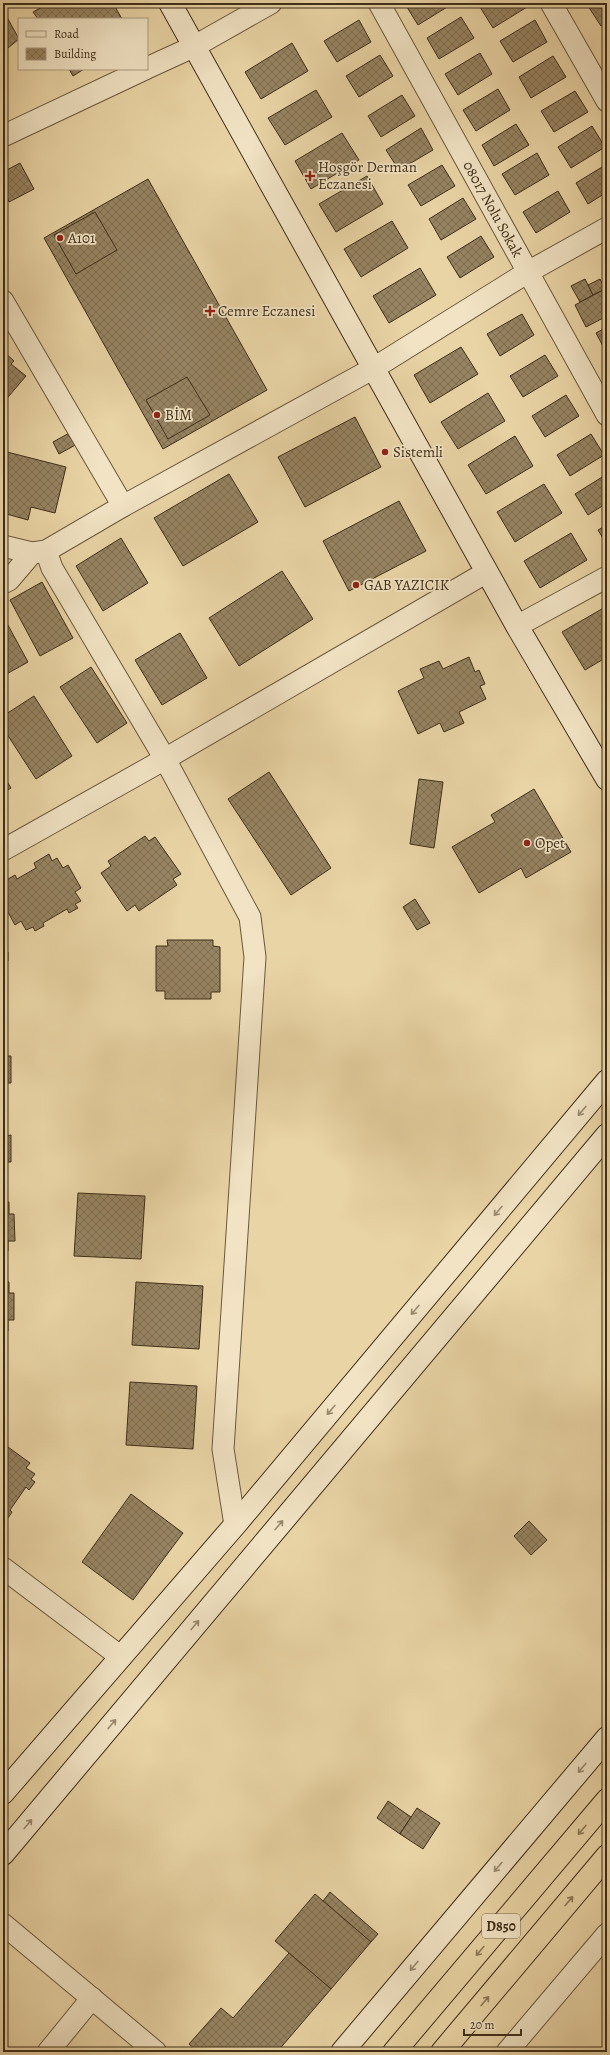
<svg xmlns="http://www.w3.org/2000/svg" width="610" height="2055" font-family="Alegreya,serif">
	<style>
		.building { fill: url(#building-cross-hatch); stroke: #3f2e19 }
		.lines { fill: none; stroke-linecap: round; stroke-linejoin: round }
		.street-casing { stroke: #6a583c; stroke-width: 23 }
		.secondary-casing { stroke: #3f2e19; stroke-width: 24 }
		.highway-casing { stroke: #3f2e19; stroke-width: 24 }
		.street { stroke: #f1e3c4; stroke-width: 21 }
		.secondary { stroke: #f1e3c4; stroke-width: 22 }
		.highway { stroke: #e9d4a5; stroke-width: 22 }
		.oneway { stroke: #98886e }
		.oneway2 { stroke: #8c7958 }
		.poi-dot { fill: #8f2418; stroke: #f1e3c4; stroke-width: 1.5 }
		.labels { text-anchor: middle; dominant-baseline: central; stroke-width: 3.5; stroke-linejoin: round; paint-order: stroke }
		.shield { fill: #f1e3c4; stroke: #74644c; stroke-width: 1 }
		.shield-label { font-size: 14px; font-weight: bold; fill: #3f2e19 }
		.poi-label { font-size: 15px; fill: #3f2e19; stroke: #f1e3c4; text-anchor: start }
		.street-label { font-size: 15px; fill: #3f2e19; stroke: #f1e3c4 }
	</style>
	<defs>
		<pattern id="building-cross-hatch" width="8" height="8" patternUnits="userSpaceOnUse"><rect width="8" height="8" fill="#978462"/><path d="M0 0l8 8M0 8l8-8" fill="none" stroke="#7d6c50"/></pattern>
	</defs>
	<rect width="100%" height="100%" fill="#e9d4a5"/>
	<filter id="stains"><feTurbulence type="fractalNoise" baseFrequency=".005" numOctaves="4"/><feColorMatrix values="0 0 0 0 .2 0 0 0 0 .09 0 0 0 0 .02 0 0 0 .5 -.17"/></filter>
	<radialGradient id="worn" r=".72"><stop offset=".6" stop-color="#630" stop-opacity="0"/><stop offset="1" stop-color="#630" stop-opacity=".3"/></radialGradient>
	<g class="building">
		<path d="M49,3h64l9,16h-84l-5,-7z"/>
		<path d="M407,3h44l1,1 -34,21 -13,-21z"/>
		<path d="M486,3h39l2,4 -34,21 -13,-21z"/>
		<path d="M586,3h21v19l-6,4z"/>
		<path d="M3,10l16,29 -16,13z"/>
		<path d="M461,17l13,21 -35,21 -12,-21z"/>
		<path d="M359,20l12,22 -34,20 -13,-21z"/>
		<path d="M535,20l12,22 -34,20 -13,-21z"/>
		<path d="M292,43l16,28 -47,28 -16,-27z"/>
		<path d="M480,53l12,21 -34,21 -13,-21z"/>
		<path d="M380,55l13,21 -34,21 -13,-21z"/>
		<path d="M553,56l13,21 -35,21 -12,-21z"/>
		<path d="M69,69h15l-11,7z"/>
		<path d="M498,89l12,21 -34,21 -13,-21z"/>
		<path d="M316,90l16,27 -47,28 -17,-27z"/>
		<path d="M575,91l13,21 -34,20 -13,-21z"/>
		<path d="M402,95l13,21 -34,21 -13,-21z"/>
		<path d="M516,124l13,21 -35,21 -12,-21z"/>
		<path d="M592,126l13,21 -34,21 -13,-21z"/>
		<path d="M421,128l12,22 -34,20 -13,-20z"/>
		<path d="M342,133l17,27 -48,29 -16,-28z"/>
		<path d="M537,153l12,22 -34,20 -13,-21z"/>
		<path d="M20,163l14,26 -25,13 -2,-5 -4,2v-27z"/>
		<path d="M607,164v28l-19,12 -12,-21z"/>
		<path d="M442,165l13,21 -34,20 -13,-21z"/>
		<path d="M367,176l16,28 -47,28 -17,-28z"/>
		<path d="M148,179l119,211 -104,59 -119,-211z"/>
		<path d="M558,191l12,21 -34,21 -13,-21z"/>
		<path d="M463,198l13,21 -35,21 -12,-21z"/>
		<path d="M95,212l22,38 -41,24 -22,-39z"/>
		<path d="M392,221l16,27 -47,29 -17,-28z"/>
		<path d="M481,236l13,21 -34,21 -13,-21z"/>
		<path d="M420,268l16,27 -47,28 -16,-27z"/>
		<path d="M585,279l8,16 -13,7 -9,-16z"/>
		<path d="M600,279l5,10 -12,6 -5,-10z"/>
		<path d="M605,289l2,4v23l-21,11 -11,-22z"/>
		<path d="M522,314l12,21 -34,21 -13,-22z"/>
		<path d="M607,327v25h-1l-10,-19z"/>
		<path d="M461,347l17,27 -48,29 -16,-28z"/>
		<path d="M3,351l11,10 -3,3 15,12 -23,27z"/>
		<path d="M545,355l13,21 -35,21 -13,-21z"/>
		<path d="M187,377l23,38 -42,24 -22,-39z"/>
		<path d="M488,393l17,28 -47,28 -17,-27z"/>
		<path d="M566,395l13,21 -34,21 -13,-21z"/>
		<path d="M355,417l26,50 -76,40 -27,-50z"/>
		<path d="M73,431l6,12 -20,11 -6,-12z"/>
		<path d="M591,434l13,21 -34,21 -13,-21z"/>
		<path d="M515,436l18,30 -47,28 -18,-29z"/>
		<path d="M3,451l63,16 -11,46 -24,-6 -3,13 -25,-7z"/>
		<path d="M229,474l29,48 -75,44 -29,-48z"/>
		<path d="M607,474v29l-19,12 -13,-21z"/>
		<path d="M544,484l18,29 -47,29 -18,-30z"/>
		<path d="M399,501l27,50 -77,40 -26,-50z"/>
		<path d="M607,525v20l-9,-15z"/>
		<path d="M571,533l16,27 -47,28 -16,-27z"/>
		<path d="M121,538l27,45 -45,28 -27,-45z"/>
		<path d="M282,571l31,48 -74,47 -30,-48z"/>
		<path d="M42,582l31,56 -33,18 -30,-56z"/>
		<path d="M607,606v51l-22,13 -23,-38z"/>
		<path d="M3,616l25,46 -25,14z"/>
		<path d="M180,633l27,45 -45,27 -27,-45z"/>
		<path d="M469,657l6,15 4,-2 6,14 -5,2 6,13 -27,13 5,11 -20,9 -4,-9 -22,11 -20,-43 26,-13 -4,-9 19,-8 4,8z"/>
		<path d="M91,667l36,56 -30,20 -37,-56z"/>
		<path d="M34,696l38,60 -36,23 -33,-51v-12z"/>
		<path d="M269,772l62,96 -40,27 -63,-96z"/>
		<path d="M3,775l8,13 -8,5z"/>
		<path d="M419,779l24,3 -9,66 -24,-4z"/>
		<path d="M534,789l37,63 -45,26 -5,-10 -42,25 -27,-46 43,-25 -4,-7z"/>
		<path d="M145,836l4,5 6,-4 26,37 -8,5 4,6 -38,26 -4,-6 -8,6 -26,-38 10,-7 -3,-5z"/>
		<path d="M49,854l3,7 5,-3 6,10 5,-3 13,23 -6,4 6,9 -6,3 3,4 -9,5 -2,-4 -24,14 1,3 -9,5 -2,-4 -7,3 -5,-9 -6,4 -12,-22 5,-3 -5,-9 2,-4 -2,-5 12,-7 2,4 19,-11 -2,-5z"/>
		<path d="M415,899l15,24 -13,7 -14,-23z"/>
		<path d="M167,940h46v6l7,1v45h-9v7h-46v-8h-9v-45h12z"/>
		<path d="M3,946v6h5v9h-5v8z"/>
		<path d="M3,1044h3v12h5v27h-6v11h-2z"/>
		<path d="M3,1124h3v12l5,-1v27h-6v11h-2z"/>
		<path d="M78,1193l67,3 -4,63 -67,-3z"/>
		<path d="M3,1195l1,7h5v12h5l1,27h-7v10h-5z"/>
		<path d="M3,1274l1,7 5,1v11h5v27h-6v11h-5z"/>
		<path d="M136,1282l67,4 -4,63 -67,-4z"/>
		<path d="M130,1382l67,4 -4,63 -67,-4z"/>
		<path d="M8,1447l22,16 -4,5 9,6 -4,5 4,3 -6,8 -3,-3 -16,23 2,2 -6,9 -3,-2v-69l2,2z"/>
		<path d="M131,1494l52,39 -50,67 -51,-38z"/>
		<path d="M529,1521l18,19 -16,15 -17,-19z"/>
		<path d="M388,1801l23,16 -11,17 -23,-16z"/>
		<path d="M417,1808l23,15 -17,26 -23,-15z"/>
		<path d="M330,1892l48,42 -7,8 -48,-41z"/>
		<path d="M315,1894l56,48 -40,47 -56,-48z"/>
		<path d="M289,1953l42,36 -54,63h-79l-9,-8 32,-36 12,10z"/>
	</g>
	<g class="lines">
		<defs>
			<g id="street">
				<path d="M379,3l228,412"/>
				<path d="M551,3l56,98"/>
				<path d="M147,68l48,-22 76,-43"/>
				<path d="M3,136l142,-67"/>
				<path d="M3,301l120,205"/>
				<path d="M3,546l29,7 14,-2 77,-45 251,-138 154,-96 79,-44"/>
				<path d="M46,551l6,17 113,191 85,158 5,40 -32,492 12,76"/>
				<path d="M3,583l6,-3 23,-27"/>
				<path d="M517,626l90,-49"/>
				<path d="M3,850l162,-91 322,-187"/>
				<path d="M3,1568l118,89"/>
				<path d="M3,1924l153,128"/>
				<path d="M48,2052l44,-54"/>
				<path d="M507,2052l100,-118"/>
			</g>
			<g id="secondary">
				<path d="M170,3l347,623 90,153"/>
				<path d="M3,1793l232,-268 372,-444"/>
				<path d="M3,1854l604,-719"/>
				<path d="M342,2052l265,-314"/>
			</g>
			<g id="highway">
				<path d="M394,2052l213,-252"/>
				<path d="M442,2052l165,-196"/>
			</g>
		</defs>
		<use href="#street" class="street-casing"/>
		<use href="#secondary" class="secondary-casing"/>
		<use href="#highway" class="highway-casing"/>
		<use href="#street" class="street"/>
		<use href="#secondary" class="secondary"/>
		<use href="#highway" class="highway"/>
	</g>
	<defs><path id="oneway-shaft" d="M-6 0H5M1.5-3L5.5 0L1.5 3" fill="none" stroke-width="1.6" stroke-linecap="round" stroke-linejoin="round"/></defs>
	<g class="oneway">
		<use href="#oneway-shaft" transform="translate(582 1111) rotate(130)"/>
		<use href="#oneway-shaft" transform="translate(498 1211) rotate(130)"/>
		<use href="#oneway-shaft" transform="translate(415 1310) rotate(130)"/>
		<use href="#oneway-shaft" transform="translate(331 1410) rotate(130)"/>
		<use href="#oneway-shaft" transform="translate(279 1525) rotate(-50)"/>
		<use href="#oneway-shaft" transform="translate(195 1625) rotate(-50)"/>
		<use href="#oneway-shaft" transform="translate(112 1724) rotate(-50)"/>
		<use href="#oneway-shaft" transform="translate(582 1768) rotate(130)"/>
		<use href="#oneway-shaft" transform="translate(28 1824) rotate(-50)"/>
		<use href="#oneway-shaft" transform="translate(498 1867) rotate(130)"/>
		<use href="#oneway-shaft" transform="translate(414 1966) rotate(130)"/>
	</g>
	<g class="oneway2">
		<use href="#oneway-shaft" transform="translate(582 1830) rotate(130)"/>
		<use href="#oneway-shaft" transform="translate(569 1901) rotate(-50)"/>
		<use href="#oneway-shaft" transform="translate(480 1951) rotate(130)"/>
		<use href="#oneway-shaft" transform="translate(485 2001) rotate(-50)"/>
	</g>
	<g class="poi-dot">
		<path d="M308 170h4v4h4v4h-4v4h-4v-4h-4v-4h4z"/>
		<circle cx="60" cy="238" r="4"/>
		<path d="M208 305h4v4h4v4h-4v4h-4v-4h-4v-4h4z"/>
		<circle cx="157" cy="415" r="4"/>
		<circle cx="385" cy="452" r="4"/>
		<circle cx="356" cy="585" r="4"/>
		<circle cx="527" cy="843" r="4"/>
	</g>
	<g class="labels">
		<rect class="shield" x="482" y="1914" width="38" height="24" rx="3"/>
		<g class="shield-label">
			<text x="501" y="1926">D850</text>
		</g>
		<g class="poi-label">
			<text x="318" y="167">Hoşgör Derman<tspan x="318" dy="17">Eczanesi</tspan></text>
			<text x="68" y="238">A101</text>
			<text x="218" y="311">Cemre Eczanesi</text>
			<text x="165" y="415">BİM</text>
			<text x="393" y="452">Sistemli</text>
			<text x="364" y="585">GAB YAZICIK</text>
			<text x="535" y="843">Opet</text>
		</g>
		<g class="street-label">
			<text transform="translate(493 209) rotate(61)">08017 Nolu Sokak</text>
		</g>
	</g>
	<rect width="610" height="2055" fill="none" stroke="#e9d4a5" stroke-width="16"/>
	<rect x="4" y="4" width="602" height="2047" fill="none" stroke="#3f2e19" stroke-width="2"/>
	<rect x="8" y="8" width="594" height="2039" fill="none" stroke="#3f2e19"/>
	<rect x="18" y="18" width="130" height="52" fill="#f1e3c4" stroke="#aa9b80"/>
	<rect x="26" y="31" width="20" height="6" fill="#f1e3c4" stroke="#aa9b80"/>
	<text x="54" y="38" font-size="12" fill="#3f2e19">Road</text>
	<rect x="26" y="48" width="20" height="12" fill="url(#building-cross-hatch)" stroke="#aa9b80"/>
	<text x="54" y="58" font-size="12" fill="#3f2e19">Building</text>
	<path d="M464 2029v6h57v-6" fill="none" stroke="#3f2e19" stroke-width="2"/>
	<text x="470" y="2029" font-size="12" fill="#3f2e19" stroke="#f1e3c4" stroke-width="3" paint-order="stroke">20 m</text>
	<rect width="100%" height="100%" filter="url(#stains)"/>
	<rect width="100%" height="100%" fill="url(#worn)"/>
</svg>
